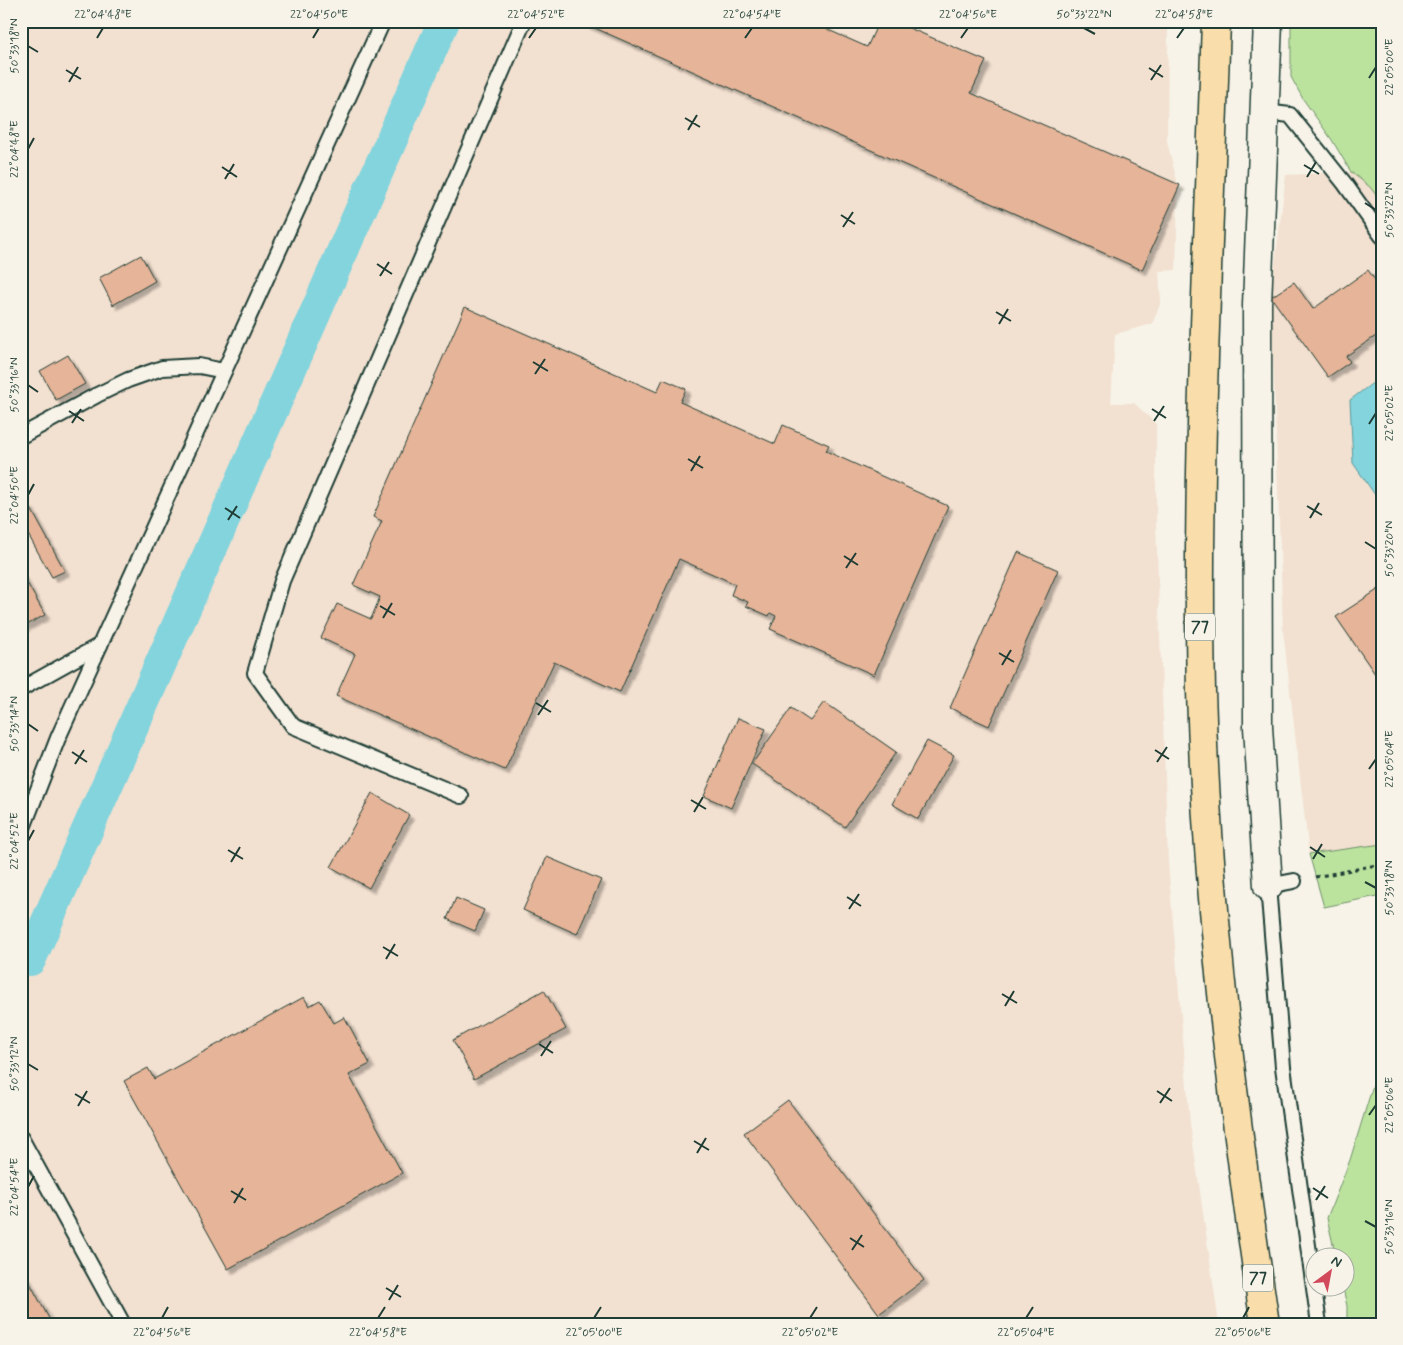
<svg xmlns="http://www.w3.org/2000/svg" width="1403" height="1345" font-family="Mynerve,sans-serif">
	<style>
		.built { fill: #f2e0d0 }
		.green { fill: #bce39e; stroke: #6e9069 }
		.water { fill: #83d4dd; stroke: #5b9899 }
		.lines { fill: none; stroke-linecap: round; stroke-linejoin: round }
		.canal { stroke: #83d4dd; stroke-width: 32 }
		.building { fill: #e6b498; stroke: #1f3d34; filter: url(#shadow) }
		.lane-casing { stroke: #1f3d34; stroke-width: 18 }
		.street-casing { stroke: #1f3d34; stroke-width: 31 }
		.primary-casing { stroke: #1f3d34; stroke-width: 31 }
		.path { stroke: #1f3d34; stroke-width: 3; stroke-dasharray: 4 4; stroke-linecap: butt }
		.lane { stroke: #f7f3e8; stroke-width: 14 }
		.street { stroke: #f7f3e8; stroke-width: 28 }
		.primary { stroke: #f9deab; stroke-width: 28 }
		.ticks { fill: none; stroke: #1f3d34; stroke-width: 2 }
		.labels { text-anchor: middle; dominant-baseline: central; stroke-width: 5; stroke-linejoin: round; paint-order: stroke }
		.shield { fill: #f7f3e8; stroke: #60746a; stroke-width: 1 }
		.shield-label { font-size: 16px; font-weight: bold; fill: #1f3d34 }
		.neatline { fill: none; stroke: #1f3d34; stroke-width: 2 }
		.ticks-label { font-size: 12px; text-anchor: middle; fill: #1f3d34 }
	</style>
	<defs>
		<filter id="shadow"><feDropShadow dx="4.5" dy="4.5" stdDeviation="1" flood-color="#0004"/></filter>
	</defs>
	<rect width="100%" height="100%" fill="#f7f3e8"/>
	<filter id="ink" filterUnits="userSpaceOnUse"><feTurbulence type="fractalNoise" baseFrequency=".02" numOctaves="2"/><feDisplacementMap in="SourceGraphic" scale="10" xChannelSelector="R" yChannelSelector="G"/><feConvolveMatrix kernelMatrix="1 2 1 2 8 2 1 2 1" color-interpolation-filters="sRGB"/></filter>
	<g filter="url(#ink)">
		<g class="built">
			<path d="M21,21h1147l-1,121 11,43 -2,85 -17,1 2,31 -9,22 -37,10 -4,69h23l22,21v100l12,339 22,260 29,201h-1198z"/>
			<path d="M1382,168v208l-32,24 3,63 29,42v339l-73,10 -26,-224 -12,-333 15,-122 65,-3z"/>
		</g>
		<g class="green">
			<path d="M1291,21h91v182l-12,-16 -19,-15 -19,-32 -29,-41 -12,-22z"/>
			<path d="M1382,844v51l-58,12 -15,-53z"/>
			<path d="M1382,1056v268h-35v-18l-4,-18h3v-30l-10,-1 -9,-39 23,-58z"/>
		</g>
		<path class="water" d="M1382,376v129l-29,-42 -3,-63z"/>
		<g class="lines">
			<path class="canal" d="M30,960l414,-939"/>
		</g>
		<g class="building">
			<path d="M579,21h229l59,26 12,-26h14l93,40 -15,32 209,92 -38,85z"/>
			<path d="M141,255l14,26 -42,24 -14,-27z"/>
			<path d="M1368,270l14,20v42l-36,24 4,6 -22,15 -57,-80 23,-15 19,27z"/>
			<path d="M465,307l192,85 6,-13 23,10 -6,13 95,42 8,-19 46,20 -3,6 122,55 -74,169 -104,-46 6,-13 -6,-3 -1,3 -23,-10 2,-4 -17,-7 4,-11 -56,-25 -59,133 -66,-30 -49,108 -169,-74 19,-42 -34,-16 16,-34 34,15 9,-22 -27,-12 29,-64 -9,-4z"/>
			<path d="M68,355l17,29 -29,16 -16,-29z"/>
			<path d="M29,505l36,66 -13,6 -31,-55v-13z"/>
			<path d="M1018,552l40,18 -69,156 -39,-18z"/>
			<path d="M21,572l24,43 -24,13z"/>
			<path d="M1382,587v97l-46,-67z"/>
			<path d="M824,702l72,50 -51,75 -93,-63 39,-56 19,13z"/>
			<path d="M738,718l28,11 -35,79 -27,-12z"/>
			<path d="M927,741l27,14 -36,64 -26,-15z"/>
			<path d="M372,793l37,22 -40,73 -38,-21z"/>
			<path d="M547,857l54,23 -24,54 -54,-24z"/>
			<path d="M456,898l28,12 -9,21 -28,-12z"/>
			<path d="M544,990l22,39 -92,50 -21,-39z"/>
			<path d="M304,997l5,9 11,-6 14,23 9,-5 1,-2 26,48 -21,11 53,98 -174,96 -104,-188 24,-13 6,11z"/>
			<path d="M788,1100l136,180 -45,34 -135,-181z"/>
			<path d="M25,1274l27,50h-31v-47z"/>
		</g>
		<g class="lines">
			<defs>
				<g id="lane">
					<path d="M1265,112l25,3 55,69 37,52"/>
					<path d="M21,436l76,-41 31,-15 34,-12 37,-2 25,5"/>
					<path d="M21,689l79,-44"/>
					<path d="M461,796l-168,-70 -38,-53 27,-92 242,-560"/>
					<path d="M21,833l37,-95 42,-93 283,-624"/>
					<path d="M1294,881l-26,5 15,181 36,257"/>
					<path d="M21,1138l102,186"/>
				</g>
				<path id="street" d="M1268,886l-10,-159 -1,-422 11,-284"/>
				<path id="primary" d="M1216,21c-7,223 -20,446 -15,670 6,212 33,423 64,633"/>
			</defs>
			<use href="#lane" class="lane-casing"/>
			<use href="#street" class="street-casing"/>
			<use href="#primary" class="primary-casing"/>
			<path class="path" d="M1315,877l67,-13"/>
			<use href="#lane" class="lane"/>
			<use href="#street" class="street"/>
			<use href="#primary" class="primary"/>
		</g>
	</g>
	<path class="ticks" d="M1084,28l11,6M97,38l6,-10M313,38l6,-10M529,38l7,-10M745,38l7,-10M961,38l7,-10M1177,38l7,-10M28,46l10,6M1149,68l14,9M66,70l15,9M1369,78l7,-11M1151,80l10,-15M69,82l9,-15M685,118l15,9M688,130l9,-15M28,149l6,-11M1304,165l15,9M222,167l15,10M1307,177l9,-15M225,179l9,-15M1365,203l11,7M841,215l14,9M843,227l10,-15M377,264l15,10M380,276l9,-14M996,312l15,9M999,324l9,-15M533,362l15,9M535,374l10,-15M28,385l10,7M1152,409l14,9M69,411l15,10M1154,421l10,-15M72,423l9,-14M1369,424l7,-11M688,459l15,9M691,471l9,-15M28,495l6,-11M1307,506l15,9M225,508l15,10M1310,518l9,-15M228,520l9,-14M1365,542l11,7M844,556l14,9M846,568l10,-15M380,606l15,9M383,618l9,-15M999,653l15,9M1002,665l9,-15M536,703l15,9M538,715l10,-15M28,724l10,7M1155,750l14,9M72,752l15,10M1157,762l10,-15M75,764l9,-14M1369,769l7,-10M691,800l15,9M694,812l9,-15M28,841l6,-11M1310,847l15,10M228,850l15,9M1313,859l9,-15M231,862l9,-15M1365,882l11,6M847,897l14,9M849,909l10,-15M383,947l15,9M386,959l9,-15M1002,994l15,9M1005,1006l9,-15M539,1044l14,9M541,1056l10,-15M28,1064l10,6M1157,1091l15,10M75,1094l15,9M1160,1103l10,-15M78,1106l9,-15M1369,1115l7,-10M694,1141l15,9M697,1153l9,-15M28,1187l6,-11M1313,1188l15,10M231,1191l15,9M1316,1200l9,-14M234,1203l9,-15M1365,1221l11,6M850,1238l14,9M852,1250l10,-15M386,1288l15,9M389,1300l9,-15M162,1318l6,-11M378,1318l7,-11M594,1318l7,-11M810,1318l7,-11M1026,1318l7,-11M1243,1318l6,-11"/>
	<g class="labels">
		<g class="shield">
			<rect x="1185" y="613.5" width="30" height="27" rx="4"/>
			<rect x="1243" y="1264.5" width="30" height="27" rx="4"/>
		</g>
		<g class="shield-label">
			<text x="1200" y="627">77</text>
			<text x="1258" y="1278">77</text>
		</g>
	</g>
	<rect width="1403" height="1345" fill="none" stroke="#f7f3e8" stroke-width="55"/>
	<g transform="translate(1330 1272) rotate(32)"><circle r="24" fill="#f7f3e8" stroke="#a1aaa0"/>
	<path d="M0-4L9 19L0 12L-9 19Z" fill="#d1495b"/>
	<text y="-8" font-size="14" font-weight="bold" text-anchor="middle" fill="#1f3d34">N</text>
	</g>
	<rect x="28" y="28" width="1348" height="1290" class="neatline"/>
	<g class="ticks-label">
		<text x="103" y="18">22°04'48"E</text>
		<text x="319" y="18">22°04'50"E</text>
		<text x="536" y="18">22°04'52"E</text>
		<text x="752" y="18">22°04'54"E</text>
		<text x="968" y="18">22°04'56"E</text>
		<text x="1084" y="18">50°33'22"N</text>
		<text x="1184" y="18">22°04'58"E</text>
		<text transform="translate(14 46) rotate(-90)" y="4">50°33'18"N</text>
		<text transform="translate(1389 67) rotate(-90)" y="4">22°05'00"E</text>
		<text transform="translate(14 149) rotate(-90)" y="4">22°04'48"E</text>
		<text transform="translate(1389 210) rotate(-90)" y="4">50°33'22"N</text>
		<text transform="translate(14 385) rotate(-90)" y="4">50°33'16"N</text>
		<text transform="translate(1389 413) rotate(-90)" y="4">22°05'02"E</text>
		<text transform="translate(14 495) rotate(-90)" y="4">22°04'50"E</text>
		<text transform="translate(1389 549) rotate(-90)" y="4">50°33'20"N</text>
		<text transform="translate(14 724) rotate(-90)" y="4">50°33'14"N</text>
		<text transform="translate(1389 759) rotate(-90)" y="4">22°05'04"E</text>
		<text transform="translate(14 841) rotate(-90)" y="4">22°04'52"E</text>
		<text transform="translate(1389 888) rotate(-90)" y="4">50°33'18"N</text>
		<text transform="translate(14 1064) rotate(-90)" y="4">50°33'12"N</text>
		<text transform="translate(1389 1105) rotate(-90)" y="4">22°05'06"E</text>
		<text transform="translate(14 1187) rotate(-90)" y="4">22°04'54"E</text>
		<text transform="translate(1389 1227) rotate(-90)" y="4">50°33'16"N</text>
		<text x="162" y="1336">22°04'56"E</text>
		<text x="378" y="1336">22°04'58"E</text>
		<text x="594" y="1336">22°05'00"E</text>
		<text x="810" y="1336">22°05'02"E</text>
		<text x="1026" y="1336">22°05'04"E</text>
		<text x="1243" y="1336">22°05'06"E</text>
	</g>
</svg>
